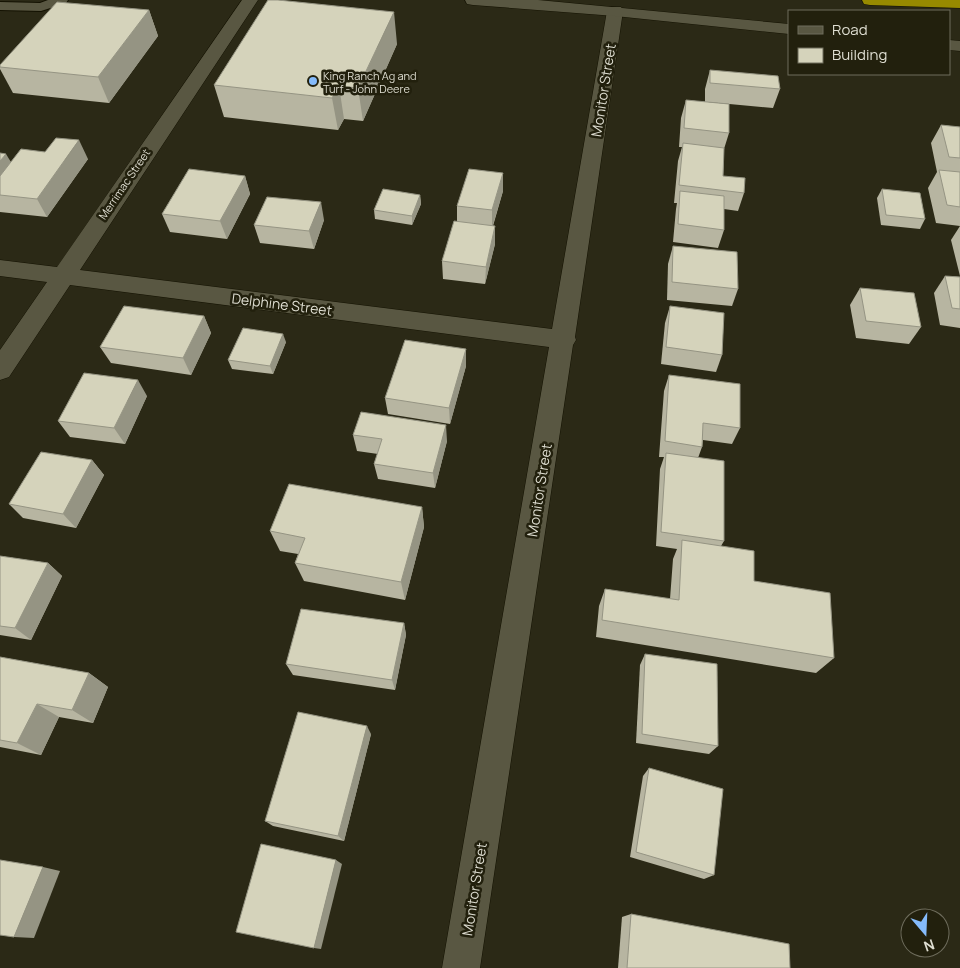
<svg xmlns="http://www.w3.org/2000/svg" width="960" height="968" font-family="Manrope,sans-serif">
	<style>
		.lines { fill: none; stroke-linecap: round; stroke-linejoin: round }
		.service-casing { stroke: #141202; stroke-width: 2 }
		.minor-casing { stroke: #141202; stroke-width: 1 }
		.secondary-casing { stroke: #141202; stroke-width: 1 }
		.motorway-casing { stroke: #141202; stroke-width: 1 }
		.service { fill: #595742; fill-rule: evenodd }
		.minor { fill: #595742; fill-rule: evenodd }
		.secondary { fill: #595742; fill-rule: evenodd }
		.motorway { fill: #978a00; fill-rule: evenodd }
		.wall { fill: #b7b5a1 }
		.shaded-wall { fill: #959483 }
		.building { fill: #d5d3bb; stroke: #959483 }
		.poi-dot { fill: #85bbfb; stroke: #22200d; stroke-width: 2 }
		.labels { text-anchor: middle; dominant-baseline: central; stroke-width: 5; stroke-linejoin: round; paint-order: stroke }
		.far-poi-label { font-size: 11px; fill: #dfded2; stroke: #22200d; text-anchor: start }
		.far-street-label { font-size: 11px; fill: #dfded2; stroke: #22200d }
		.street-label { font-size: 14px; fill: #dfded2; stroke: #22200d }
	</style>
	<rect width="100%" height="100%" fill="#2b2916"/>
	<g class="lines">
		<defs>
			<path id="service" d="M48,0h20l-2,3 -25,8 -41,-1v-8l40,1z"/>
			<path id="minor" d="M242,0h16l-178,270 472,59 55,-318 2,-4h12l2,4 -48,326 1,3 -3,5 -93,623h-38l107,-621 -479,-62 -61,92 -9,3v-30l47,-68 -47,-6v-16l57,7z"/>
			<g id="secondary">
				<path d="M465,0h73l251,24v10l-174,-18 -142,-11 -6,-1z"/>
				<path d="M949,40l11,1v10l-11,-1z"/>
			</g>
			<path id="motorway" d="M862,0h98v8l-90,-3 -6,-1z"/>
		</defs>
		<use href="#service" class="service-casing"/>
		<use href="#minor" class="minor-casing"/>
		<use href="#secondary" class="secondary-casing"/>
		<use href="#motorway" class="motorway-casing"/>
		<use href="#service" class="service"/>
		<use href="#minor" class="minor"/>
		<use href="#secondary" class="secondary"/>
		<use href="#motorway" class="motorway"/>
	</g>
	<g class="wall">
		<path d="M149,10l9,26 -49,67 -96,-10 -13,-24v-4z"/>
		<path d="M397,44l-34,77 -19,-2 -6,11 -114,-13 -10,-32z"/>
		<path d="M710,70l70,19 -7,19 -65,-6 21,31 -5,16 -1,27 21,17 -6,18 -14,-2v21l-6,18 -45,-6 3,-33 1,-6h-3l4,-42 4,-14h-3l2,-29 5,-18 19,2v-13z"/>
		<path d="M941,125l19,2v99l-24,-3 -8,-35 9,-16 -6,-29z"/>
		<path d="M0,153l11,9 77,-3 -41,58 -47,-5z"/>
		<path d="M503,173v18l-10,35h2v18l-10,40 -42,-5 -1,-18 15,-39v-16z"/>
		<path d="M245,176l5,18 -23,45 -57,-7 -8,-18z"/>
		<path d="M882,189l43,30 -5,10 -39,-4 -4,-27z"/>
		<path d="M420,195l1,9 -9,21 -37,-6 -1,-9z"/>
		<path d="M324,220l-10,29 -54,-6 -6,-18z"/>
		<path d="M960,226v50l-9,-36z"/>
		<path d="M673,246l65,43 -6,17 -65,-6 1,-36z"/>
		<path d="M945,276l15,1v51l-20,-3 -6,-32z"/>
		<path d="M860,288l61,39 -12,17 -53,-6 -6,-33z"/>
		<path d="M670,306l52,49 -6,17 -55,-8 4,-41z"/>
		<path d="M204,316l7,17 -20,42 -80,-12 -11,-16z"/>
		<path d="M286,342l-13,32 -41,-5 -4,-9z"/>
		<path d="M466,349v17l-16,58 -62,-10 -3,-16z"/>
		<path d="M669,375l71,53 -8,16 -29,-4 -1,7 -4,11 26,83 -3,5 33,35 80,77 -18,15 -220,-36 3,-31 6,-17 65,10 3,-40 4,-10 -21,-3 4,-77 4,-12h-5l5,-66z"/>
		<path d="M147,396l-22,48 -55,-7 -12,-16z"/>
		<path d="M353,435l94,6 -12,47 -57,-9 -4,-15 4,-10 -21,-3z"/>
		<path d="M92,460l12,15 -28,53 -53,-10 -14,-14z"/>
		<path d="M422,507l2,20 -19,73 -101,-19 -9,-18 3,-9 -18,-3 -10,-20z"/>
		<path d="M0,556l48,7 14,13 -31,64 -31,-5z"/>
		<path d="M404,623l2,12 -11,55 -102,-15 -7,-11z"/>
		<path d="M645,654l73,92 -9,8 -73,-11 4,-78z"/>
		<path d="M0,657l89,16 19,14 -15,36 -34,-6 -18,38 -41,-8z"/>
		<path d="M371,734l-27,107 -71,-15 -8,-5z"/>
		<path d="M649,768l65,107 -10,4 -74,-22 13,-81z"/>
		<path d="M631,914l159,54h-172l4,-51z"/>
	</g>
	<g class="shaded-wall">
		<path d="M149,10l9,26 -49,67 -11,-26z"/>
		<path d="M394,12l3,32 -34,77 -5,-33z"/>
		<path d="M339,86l5,33 -6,11 -6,-32z"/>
		<path d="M79,140l9,19 -41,58 -10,-18z"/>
		<path d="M6,154l11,18 -17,21v-32z"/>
		<path d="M503,173v18l-11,37v-18z"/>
		<path d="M245,176l5,18 -23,45 -7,-18z"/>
		<path d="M420,195l1,9 -9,21v-9z"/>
		<path d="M321,202l3,18 -10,29 -5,-18z"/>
		<path d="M495,226v18l-10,40 1,-17z"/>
		<path d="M204,316l7,17 -20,42 -8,-17z"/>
		<path d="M283,334l3,8 -13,32 -3,-8z"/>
		<path d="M466,349v17l-16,58 -1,-16z"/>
		<path d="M138,380l9,16 -22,48 -11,-16z"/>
		<path d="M446,425l1,16 -12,47 -2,-15z"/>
		<path d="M92,460l12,15 -28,53 -13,-14z"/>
		<path d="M422,507l2,20 -19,73 -4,-18z"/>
		<path d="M48,563l14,13 -31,64 -16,-12z"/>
		<path d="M404,623l2,12 -11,55 -3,-10z"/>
		<path d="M89,673l19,14 -15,36 -21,-13z"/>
		<path d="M37,704l22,13 -18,38 -24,-12z"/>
		<path d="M367,726l4,8 -27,107 -6,-5z"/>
		<path d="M336,860l6,4 -21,85 -7,-1z"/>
		<path d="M43,867l17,4 -26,67 -20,-1z"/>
	</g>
	<g class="building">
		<path d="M268,0h10l116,12 -36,76 -19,-2 -7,12 -118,-13z"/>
		<path d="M57,2l92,8 -51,67 -98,-10v-2z"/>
		<path d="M710,70l68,6 2,13 -70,-6z"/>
		<path d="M686,100l43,4v29l-45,-5z"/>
		<path d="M941,125l19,2v31l-11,-1z"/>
		<path d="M56,138l23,2 -42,59 -37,-4v-19l21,-27 24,3z"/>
		<path d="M683,143l41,5 -1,28 22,2 -1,15 -65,-8z"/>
		<path d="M0,153l6,1 -6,7z"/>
		<path d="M189,169l56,7 -25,45 -58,-7z"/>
		<path d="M469,169l34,4 -11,37 -35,-4z"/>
		<path d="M939,170l21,2v35l-13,-2z"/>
		<path d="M383,189l37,6 -8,21 -38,-6z"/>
		<path d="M882,189l38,4 5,26 -39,-4z"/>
		<path d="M680,191l44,5v34l-46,-6z"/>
		<path d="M267,197l54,5 -12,29 -55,-6z"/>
		<path d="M454,221l41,5 -9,41 -44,-6z"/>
		<path d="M673,246l64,6 1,37 -66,-7z"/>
		<path d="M945,276l15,1v32l-8,-1z"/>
		<path d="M860,288l54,5 7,34 -55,-6z"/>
		<path d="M124,306l80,10 -21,42 -83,-11z"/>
		<path d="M670,306l54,7 -2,42 -56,-8z"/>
		<path d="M243,328l40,6 -13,32 -42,-6z"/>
		<path d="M405,340l61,9 -17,59 -64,-10z"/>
		<path d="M84,373l54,7 -24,48 -56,-7z"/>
		<path d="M669,375l71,9v44l-37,-5 -1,24 -37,-6z"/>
		<path d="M361,412l85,13 -13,48 -59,-9 8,-25 -29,-4z"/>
		<path d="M41,452l51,8 -29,54 -54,-10z"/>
		<path d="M666,453l58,8v80l-63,-9z"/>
		<path d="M289,484l133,23 -21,75 -106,-19 10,-25 -35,-7z"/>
		<path d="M682,540l72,11v30l76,12 4,65 -232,-38 3,-31 74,11z"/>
		<path d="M0,556l48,7 -33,65 -15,-2z"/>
		<path d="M301,609l103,14 -12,57 -106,-16z"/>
		<path d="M645,654l72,10 1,82 -76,-12z"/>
		<path d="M0,657l89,16 -17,37 -35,-6 -20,39 -17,-3z"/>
		<path d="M298,712l69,14 -29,110 -73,-15z"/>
		<path d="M649,768l74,21 -9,86 -78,-23z"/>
		<path d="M261,844l75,16 -22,88 -78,-16z"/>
		<path d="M0,860l43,7 -29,70 -14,-2z"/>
		<path d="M631,914l158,30 1,24h-163z"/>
	</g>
	<circle class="poi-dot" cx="313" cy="81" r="5"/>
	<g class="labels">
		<g class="far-poi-label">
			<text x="323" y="75">King Ranch Ag and<tspan x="323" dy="13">Turf - John Deere</tspan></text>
		</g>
		<g class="far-street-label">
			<text transform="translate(124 184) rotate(-56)">Merrimac Street</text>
		</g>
		<g class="street-label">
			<text transform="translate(603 90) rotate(-81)">Monitor Street</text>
			<text transform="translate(282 304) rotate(7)">Delphine Street</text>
			<text transform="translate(539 490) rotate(-81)">Monitor Street</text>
			<text transform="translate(474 889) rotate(-81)">Monitor Street</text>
		</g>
	</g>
	<rect x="788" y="10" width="162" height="65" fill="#22200d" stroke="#6e6c5c"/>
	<rect x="798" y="26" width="25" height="8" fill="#595742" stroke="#6e6c5c"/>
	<text x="832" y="35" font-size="15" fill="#dfded2">Road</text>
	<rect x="798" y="48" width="25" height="15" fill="#d5d3bb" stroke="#6e6c5c"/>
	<text x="832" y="60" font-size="15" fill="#dfded2">Building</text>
	<g transform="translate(925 933) rotate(161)"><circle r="24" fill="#22200d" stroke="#6e6c5c"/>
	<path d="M0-4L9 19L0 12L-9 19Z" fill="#85bbfb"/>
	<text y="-8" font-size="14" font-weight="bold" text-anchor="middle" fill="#dfded2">N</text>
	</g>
</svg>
